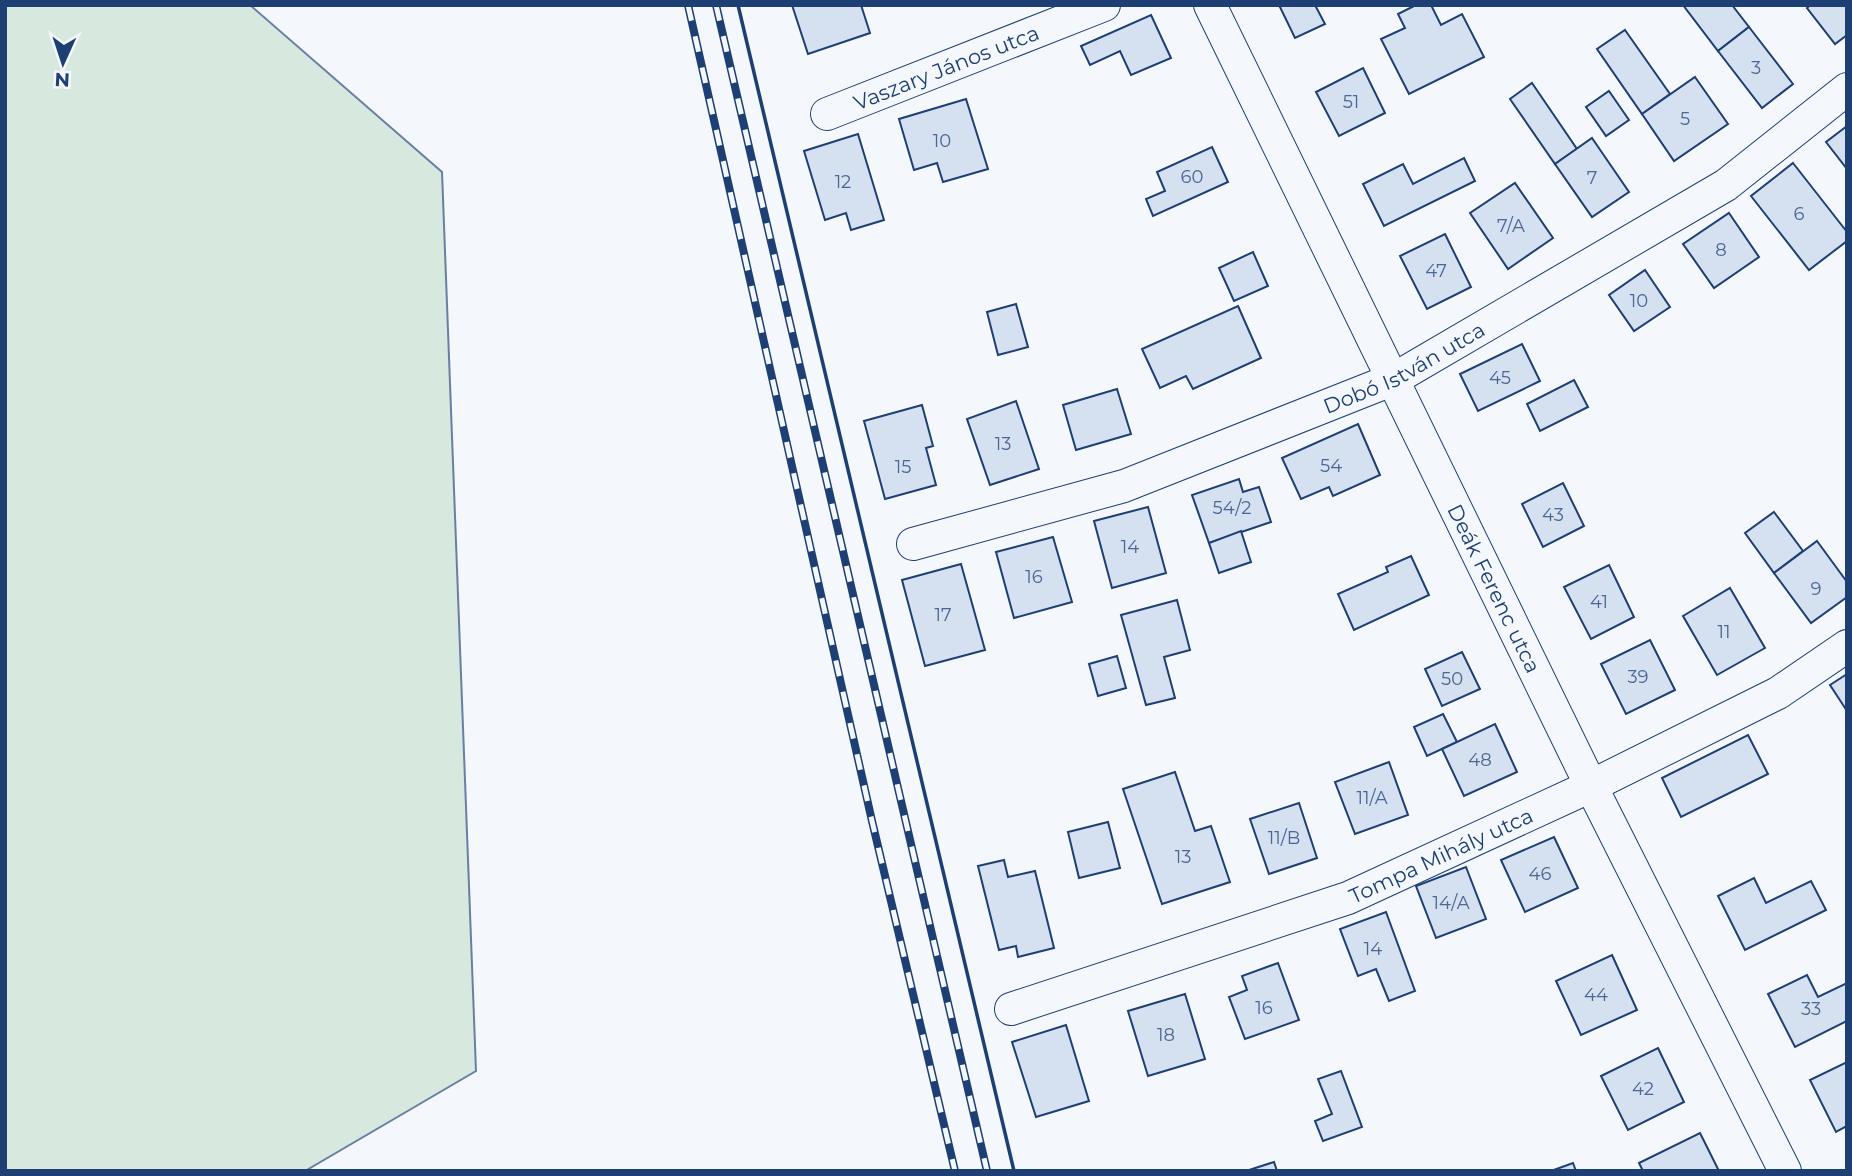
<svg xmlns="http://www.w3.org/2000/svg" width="1852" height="1176" font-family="Montserrat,sans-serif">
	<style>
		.green { fill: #d7e8df; stroke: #687fa3; stroke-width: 2 }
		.building { fill: #d5e0f0; stroke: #1d3f73; stroke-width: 2 }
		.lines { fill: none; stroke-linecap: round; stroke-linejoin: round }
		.street-casing { stroke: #1d3f73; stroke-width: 34 }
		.street { stroke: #f4f7fb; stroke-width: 32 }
		.rail-casing { stroke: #1d3f73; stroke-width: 8 }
		.rail { stroke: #f4f7fb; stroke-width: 5; stroke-dasharray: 16; stroke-linecap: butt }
		.wall { stroke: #1d3f73; stroke-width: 3.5 }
		.labels { text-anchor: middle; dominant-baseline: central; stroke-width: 5; stroke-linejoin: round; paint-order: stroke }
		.number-label { font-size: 18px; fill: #4b6792 }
		.street-label { font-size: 21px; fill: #1d3f73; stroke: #f4f7fb }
	</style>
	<rect width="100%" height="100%" fill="#f4f7fb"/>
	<path class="green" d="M5,5h245l192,167 34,899 -171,100h-300z"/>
	<g class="building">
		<path d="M792,5h69l9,28 -62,21z"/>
		<path d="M1279,5h36l10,19 -30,14z"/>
		<path d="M1416,5h15l10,20 21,-11 22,43 -75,37 -28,-55 24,-11 -7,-14z"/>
		<path d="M1683,5h49l17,22 -31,24z"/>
		<path d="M1810,5h37v30l-12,9 -28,-36z"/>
		<path d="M1151,15l20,43 -40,17 -11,-24 -30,14 -9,-19z"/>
		<path d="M1749,27l44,57 -31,24 -44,-57z"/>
		<path d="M1625,30l45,64 -28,20 -45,-65z"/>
		<path d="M1363,68l22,45 -46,23 -23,-44z"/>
		<path d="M1695,77l33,47 -54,37 -32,-47z"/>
		<path d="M1532,83l45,66 -22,15 -45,-65z"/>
		<path d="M1609,91l20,29 -23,16 -20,-29z"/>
		<path d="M966,99l22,70 -45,13 -6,-19 -23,7 -15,-51z"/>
		<path d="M1847,126v43l-21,-27z"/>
		<path d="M858,134l26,86 -33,10 -5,-17 -21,7 -21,-69z"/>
		<path d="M1592,138l37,54 -37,25 -37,-53z"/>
		<path d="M1212,147l16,35 -75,34 -7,-17 19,-8 -8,-19z"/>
		<path d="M1464,158l11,23 -91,45 -21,-42 40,-20 10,20z"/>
		<path d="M1793,163l54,69v9l-38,29 -58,-74z"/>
		<path d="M1515,183l38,55 -45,31 -38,-56z"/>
		<path d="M1729,213l30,44 -45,31 -31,-44z"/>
		<path d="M1445,234l26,53 -44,22 -27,-53z"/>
		<path d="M1253,252l15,34 -34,15 -15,-33z"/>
		<path d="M1645,270l25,37 -36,24 -25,-36z"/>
		<path d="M1016,304l12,43 -30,8 -11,-43z"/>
		<path d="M1238,306l23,52 -68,31 -7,-13 -26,12 -18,-39z"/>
		<path d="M1522,344l18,37 -62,30 -18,-37z"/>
		<path d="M1574,380l14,27 -48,24 -13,-27z"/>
		<path d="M1117,389l14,45 -55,16 -13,-45z"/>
		<path d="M1016,401l23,68 -49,16 -23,-66z"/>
		<path d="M922,405l11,41 -7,2 10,37 -51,14 -21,-78z"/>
		<path d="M1358,424l22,51 -47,21 -4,-9 -28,12 -19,-41z"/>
		<path d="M1239,479l4,13 16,-5 12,35 -62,21 -17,-48z"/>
		<path d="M1563,483l21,43 -41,21 -21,-43z"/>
		<path d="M1148,507l18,66 -54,15 -18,-67z"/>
		<path d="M1774,512l29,39 -29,22 -29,-40z"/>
		<path d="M1241,531l10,31 -32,11 -10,-30z"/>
		<path d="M1053,537l19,65 -58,16 -18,-66z"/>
		<path d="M1817,541l30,41v15l-36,26 -37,-50z"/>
		<path d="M1411,556l18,39 -75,35 -16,-36 50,-22 -2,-5z"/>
		<path d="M961,564l24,86 -60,16 -23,-86z"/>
		<path d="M1609,565l25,52 -43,22 -27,-52z"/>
		<path d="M1730,588l35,60 -48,27 -34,-59z"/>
		<path d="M1177,600l13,50 -26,7 11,41 -29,7 -25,-90z"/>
		<path d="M1650,640l25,50 -49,24 -25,-50z"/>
		<path d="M1462,652l18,37 -38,17 -17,-37z"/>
		<path d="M1117,656l9,32 -28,8 -9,-32z"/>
		<path d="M1847,674v37l-17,-26z"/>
		<path d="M1443,714l14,28 -30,14 -13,-29z"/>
		<path d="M1495,724l22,48 -53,24 -22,-47z"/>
		<path d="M1748,735l20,39 -87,43 -19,-39z"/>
		<path d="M1389,762l19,53 -53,19 -20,-52z"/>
		<path d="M1175,772l20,59 16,-5 19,56 -68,22 -39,-115z"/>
		<path d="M1299,803l18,55 -48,16 -19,-55z"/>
		<path d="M1108,822l12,46 -41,10 -11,-46z"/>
		<path d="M1554,837l24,51 -53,24 -24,-52z"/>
		<path d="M1004,860l4,17 27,-6 19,77 -36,9 -2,-11 -17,4 -21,-84z"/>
		<path d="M1466,867l20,52 -50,19 -20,-52z"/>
		<path d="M1754,878l12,25 45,-22 15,29 -81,40 -27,-54z"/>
		<path d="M1386,912l29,79 -26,10 -13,-32 -18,7 -18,-47z"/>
		<path d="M1612,955l25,55 -56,25 -25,-54z"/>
		<path d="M1278,963l21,57 -54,19 -16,-42 18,-7 -5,-14z"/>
		<path d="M1807,975l11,22 29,-14v38l-52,26 -27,-53z"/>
		<path d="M1185,994l20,65 -57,17 -20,-65z"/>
		<path d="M1066,1025l23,76 -53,16 -24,-75z"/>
		<path d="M1658,1048l26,54 -56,28 -27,-54z"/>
		<path d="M1847,1062v64l-11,6 -26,-52z"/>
		<path d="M1341,1071l21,56 -39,14 -8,-20 17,-7 -14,-35z"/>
		<path d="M1700,1133l19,38h-76l-4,-8z"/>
		<path d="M1274,1162l3,9h-31z"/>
		<path d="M1573,1163l3,8h-25z"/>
	</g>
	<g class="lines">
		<defs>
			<g id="street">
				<path id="s1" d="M1210,5l381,781 194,385"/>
				<path id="s2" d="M827,114l277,-109"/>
				<path id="s3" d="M913,544l211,-58 270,-107 332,-194 121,-96"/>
				<path id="s4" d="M1011,1009l337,-111 243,-112 187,-93 69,-47"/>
			</g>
		</defs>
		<use href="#street" class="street-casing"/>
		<use href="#street" class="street"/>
		<defs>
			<g id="rail">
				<path d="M688,5l184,816 83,350"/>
				<path d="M716,5l271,1166"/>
			</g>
		</defs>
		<use href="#rail" class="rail-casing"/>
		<use href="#rail" class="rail"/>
		<path class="wall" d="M738,5l276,1166"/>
	</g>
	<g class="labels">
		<g class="number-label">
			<text x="1756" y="68">3</text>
			<text x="1351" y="102">51</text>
			<text x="1685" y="119">5</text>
			<text x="942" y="141">10</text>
			<text x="1192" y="177">60</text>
			<text x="1592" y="178">7</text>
			<text x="843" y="182">12</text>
			<text x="1799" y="214">6</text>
			<text x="1511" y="226">7/A</text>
			<text x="1721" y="250">8</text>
			<text x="1436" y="271">47</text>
			<text x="1639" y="301">10</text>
			<text x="1500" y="378">45</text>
			<text x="1003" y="444">13</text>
			<text x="1331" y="466">54</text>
			<text x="903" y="467">15</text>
			<text x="1232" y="508">54/2</text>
			<text x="1553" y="515">43</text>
			<text x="1130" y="547">14</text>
			<text x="1034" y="577">16</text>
			<text x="1816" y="589">9</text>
			<text x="1599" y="602">41</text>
			<text x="943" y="615">17</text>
			<text x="1724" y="632">11</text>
			<text x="1638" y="677">39</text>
			<text x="1452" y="679">50</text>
			<text x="1480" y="760">48</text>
			<text x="1372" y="798">11/A</text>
			<text x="1284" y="838">11/B</text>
			<text x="1183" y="857">13</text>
			<text x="1540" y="874">46</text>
			<text x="1451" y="903">14/A</text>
			<text x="1373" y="949">14</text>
			<text x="1596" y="995">44</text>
			<text x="1264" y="1008">16</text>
			<text x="1811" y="1009">33</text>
			<text x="1166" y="1035">18</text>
			<text x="1643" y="1089">42</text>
		</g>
		<g class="street-label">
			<text stroke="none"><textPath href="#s2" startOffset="128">Vaszary János utca</textPath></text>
			<text stroke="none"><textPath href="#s3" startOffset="523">Dobó István utca</textPath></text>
			<text stroke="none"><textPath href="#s1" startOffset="649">Deák Ferenc utca</textPath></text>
			<text stroke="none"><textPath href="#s4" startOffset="457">Tompa Mihály utca</textPath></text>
		</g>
	</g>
	<rect width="1852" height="1176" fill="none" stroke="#1d3f73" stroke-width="14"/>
	<g transform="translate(63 63) rotate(183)" stroke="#f4f7fb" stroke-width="5" paint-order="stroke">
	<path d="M0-5L12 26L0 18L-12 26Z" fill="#1d3f73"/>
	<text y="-10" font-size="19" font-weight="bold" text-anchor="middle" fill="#1d3f73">N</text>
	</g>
</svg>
